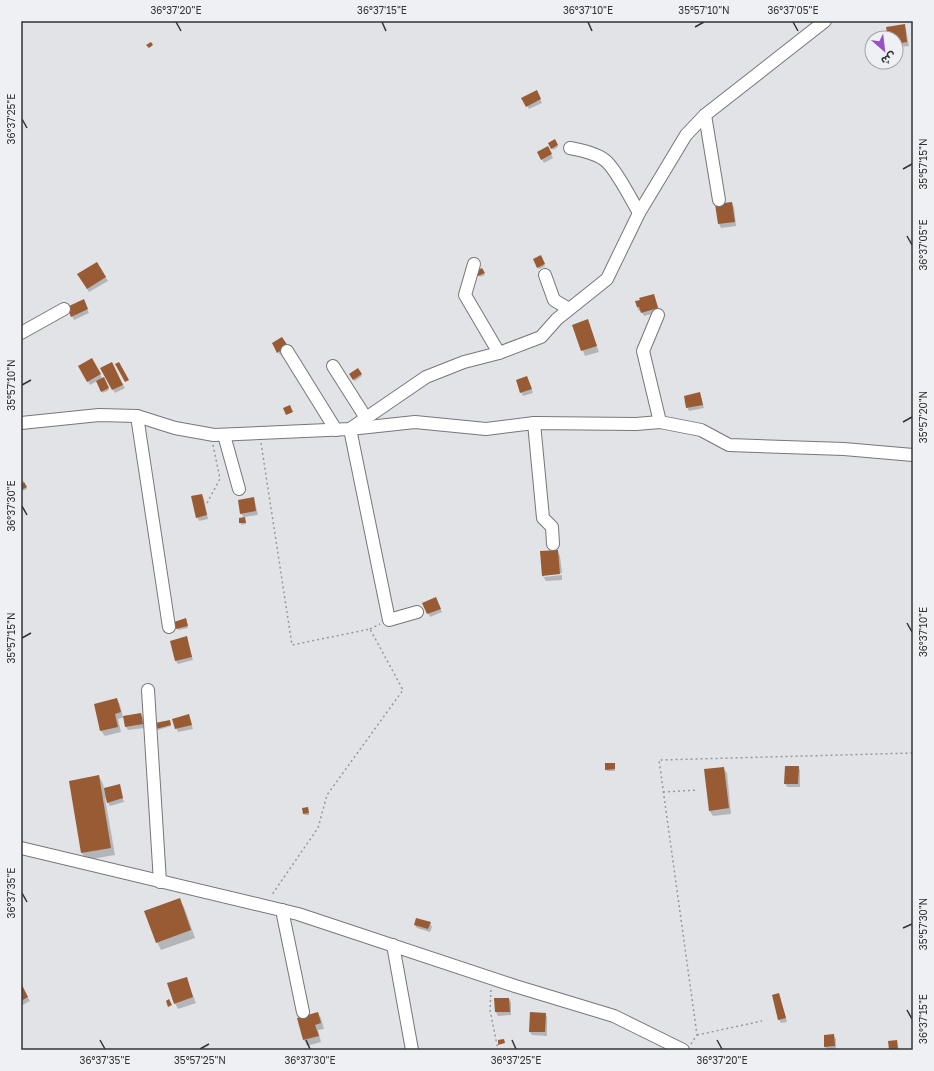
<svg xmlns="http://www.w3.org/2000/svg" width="934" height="1071" font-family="'Golos Text','Noto Sans Arabic',sans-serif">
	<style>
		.shadow { fill: #0003 }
		.building { fill: #985b33 }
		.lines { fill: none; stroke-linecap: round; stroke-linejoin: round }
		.minor-casing { stroke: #77777a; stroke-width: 14 }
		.path { stroke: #97989a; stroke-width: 1.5; stroke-dasharray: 2 3; stroke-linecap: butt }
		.minor { stroke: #fff; stroke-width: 12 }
		.ticks { fill: none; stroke: #333335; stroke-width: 1.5 }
		.neatline { fill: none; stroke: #333335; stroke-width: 1.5 }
		.ticks-label { font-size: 10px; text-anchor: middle; fill: #333335 }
	</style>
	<rect width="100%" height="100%" fill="#e2e3e6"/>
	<g class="shadow">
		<path d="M904,25l2,4 3,17 -13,1v-9h-7z"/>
		<path d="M536,91l6,12 -13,6 -6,-11z"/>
		<path d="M555,140l3,7 -5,3 -3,-7z"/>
		<path d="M547,147l6,11 -9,5 -6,-11z"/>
		<path d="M732,203l2,4 2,19 -15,2 -2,-4 -3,-19z"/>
		<path d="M540,257l5,9 -6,3 -5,-9z"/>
		<path d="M97,263l11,18 -19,11 -10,-17z"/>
		<path d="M482,269l3,6 -5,2 -3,-5z"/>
		<path d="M654,295l6,17 -16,4 -3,-6 -2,1 -2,-4 -1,-5z"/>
		<path d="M85,304l4,9 -15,7 -6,-12z"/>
		<path d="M587,321l12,31 -14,4 -12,-30z"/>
		<path d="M273,343l16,7 -9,5z"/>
		<path d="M92,360l17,30 -6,3 -6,-12 -7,4 -10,-19z"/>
		<path d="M111,363l14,25 -10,5 -13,-24z"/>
		<path d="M358,369l4,7 -7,5 -5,-7z"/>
		<path d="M527,377l6,16 -10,3 -2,-4z"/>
		<path d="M700,394l4,14 -15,3 -2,-4z"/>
		<path d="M21,476l6,13 -5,2 -1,-1z"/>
		<path d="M202,495l2,4 4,20 -9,2 -2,-4z"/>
		<path d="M253,499l2,3 3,13 -14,2 2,7 -5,1 -1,-7h4l-3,-5z"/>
		<path d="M557,551l3,5 2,17 -18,2v2l18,-2v5l-16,1 -3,-5z"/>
		<path d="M437,602l5,10 -12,5 -6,-14z"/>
		<path d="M186,621l2,7 -10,2 -3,-8z"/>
		<path d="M186,638l7,22 -15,4 -2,-3z"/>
		<path d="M117,699l3,6 3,12 18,-3 2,3 1,11 -16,2 -2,-3 -1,-10 -7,2 3,13 -16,4 -4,-5z"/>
		<path d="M189,716l4,13 -15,3 -5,-12z"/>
		<path d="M170,722l1,4 -13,4 -1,-2z"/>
		<path d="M615,765v6h-8l-1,-1z"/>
		<path d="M798,767l2,3v17h-13l-2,-4z"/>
		<path d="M723,768l4,5 4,41 -18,2 -4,-6z"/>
		<path d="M99,776l4,8 1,5 15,-4 5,17 -14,4 -5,-8 10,57 -29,5 -4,-7z"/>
		<path d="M308,808l1,7h-4l-1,-1z"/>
		<path d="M179,900l5,7 11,31 -34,12 -4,-8z"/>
		<path d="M430,923l2,4 -2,5 -13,-4 -2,-3z"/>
		<path d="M186,978l10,25 -18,6 -3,-6z"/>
		<path d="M21,986l9,15 -9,5z"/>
		<path d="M779,994l8,28 -6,1 -2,-3z"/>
		<path d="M495,999h14l2,3v13l-13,1 -2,-4z"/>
		<path d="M318,1013l3,5 3,11 -6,1 3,12 -14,4 -3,-6 -6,-22z"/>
		<path d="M545,1014l2,3v19l-15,-1 -2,-3z"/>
		<path d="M834,1036l2,3v11h-9l-2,-3z"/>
		<path d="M897,1041l2,9h-9z"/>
	</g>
	<g class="building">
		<path d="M905,24l2,18 -11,2v-6h-8l-2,-11z"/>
		<path d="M151,42l2,3 -4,3 -3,-3z"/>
		<path d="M537,90l4,9 -15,8 -5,-9z"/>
		<path d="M555,139l3,6 -7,4 -3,-6z"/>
		<path d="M548,146l4,8 -11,6 -4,-8z"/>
		<path d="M732,202l3,20 -17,2 -3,-20z"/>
		<path d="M541,255l4,9 -8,4 -4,-9z"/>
		<path d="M97,262l9,15 -19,12 -10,-15z"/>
		<path d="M482,268l3,5 -7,3 -3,-5z"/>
		<path d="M654,294l4,14 -17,5 -2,-6h-2l-2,-6 5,-1 -1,-2z"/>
		<path d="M84,299l4,10 -17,8 -4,-10z"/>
		<path d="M588,319l9,27 -16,5 -9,-26z"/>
		<path d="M282,337l6,9 -11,7 -5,-10z"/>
		<path d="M92,358l9,16 -14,8 -9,-16z"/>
		<path d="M112,362l11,23 -11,5 -12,-22z"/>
		<path d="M119,362l10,18 -4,2 -10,-18z"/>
		<path d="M358,368l4,6 -9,6 -4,-6z"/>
		<path d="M527,376l5,13 -12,4 -4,-13z"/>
		<path d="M104,377l5,11 -8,4 -5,-11z"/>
		<path d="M700,392l3,13 -17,3 -2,-12z"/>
		<path d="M290,405l3,7 -7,3 -3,-7z"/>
		<path d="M24,482l3,5 -6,3v-6z"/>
		<path d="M202,494l5,21 -11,3 -5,-22z"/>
		<path d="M254,497l2,14 -16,3 -2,-14z"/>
		<path d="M245,517l1,6h-7v-5z"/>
		<path d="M558,550l2,24 -18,2 -2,-25z"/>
		<path d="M436,597l5,12 -14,5 -5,-11z"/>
		<path d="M186,618l2,8 -12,3 -2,-7z"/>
		<path d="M187,636l5,21 -17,4 -5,-20z"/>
		<path d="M117,698l4,14 -6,2 3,13 -18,4 -6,-27z"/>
		<path d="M141,713l2,11 -18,3 -2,-11z"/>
		<path d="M189,714l3,11 -17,4 -3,-10z"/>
		<path d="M170,720l1,5 -15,4 -1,-6z"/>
		<path d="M605,763h10v6l-10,1z"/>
		<path d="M785,766h14l-1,18h-14z"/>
		<path d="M724,767l5,41 -20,3 -5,-42z"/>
		<path d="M99,775l12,73 -30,5 -12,-72z"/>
		<path d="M120,784l3,14 -16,5 -3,-15z"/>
		<path d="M308,807l1,6 -6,1 -1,-6z"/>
		<path d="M180,898l11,32 -35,13 -12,-32z"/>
		<path d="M416,918l15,4 -3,7 -14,-4z"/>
		<path d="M187,977l6,20 -19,7 -7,-21z"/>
		<path d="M21,983l7,14 -7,4z"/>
		<path d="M779,993l7,25 -8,2 -6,-25z"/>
		<path d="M494,998h15l1,14h-15z"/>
		<path d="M169,999l3,6 -4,2 -2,-6z"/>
		<path d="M318,1012l3,11 -6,2 4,11 -16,4 -6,-22z"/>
		<path d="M530,1012l16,1 -1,19h-16z"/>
		<path d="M834,1034l1,12 -11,1v-12z"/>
		<path d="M504,1039l1,4 -7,2v-5z"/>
		<path d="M897,1040l1,10h-9l-1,-9z"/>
	</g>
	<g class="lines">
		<defs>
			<g id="minor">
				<path d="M705,115l14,85"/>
				<path d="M570,148c11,2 29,6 37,14 11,11 24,37 32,51"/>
				<path d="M474,264l-9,31 34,58"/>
				<path d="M545,275l9,25 15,9"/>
				<path d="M658,315l-15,36 17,71"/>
				<path d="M21,333l43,-24"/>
				<path d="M287,351l49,79"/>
				<path d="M333,366l33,52"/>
				<path d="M137,416l32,211"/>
				<path d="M21,423l78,-8 38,1 38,12 39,7 136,-6 76,-52 38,-15 35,-9 42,-16 16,-18 50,-40 32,-66 47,-78 19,-20 120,-94"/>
				<path d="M534,423l9,95 9,9 1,17"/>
				<path d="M224,435l15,54"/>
				<path d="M417,612l-28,8 -39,-191 65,-7 71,7 48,-6 102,1 24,-2 41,8 28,15 115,4 69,6"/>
				<path d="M148,690l12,192"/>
				<path d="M21,848l277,66 217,72 99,30 69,34"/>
				<path d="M282,910l21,102"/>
				<path d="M393,945l19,105"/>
			</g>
		</defs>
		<use href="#minor" class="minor-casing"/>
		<g class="path">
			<path d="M261,443l31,202 78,-16 33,61 -76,105 -9,33 -47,68"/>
			<path d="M207,503l13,-24 -7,-34"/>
			<path d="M370,629l10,-5"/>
			<path d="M663,792l35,-2"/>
			<path d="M491,990l-1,20 8,40"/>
			<path d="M697,1035l65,-14"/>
			<path d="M691,1044l6,-9 -38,-275 254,-7"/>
		</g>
		<use href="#minor" class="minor"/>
	</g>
	<path class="ticks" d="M176,22l5,9M382,22l4,9M588,22l4,9M793,22l5,9M695,27l9,-5M22,119l5,9M903,169l9,-5M907,236l5,9M22,385l9,-5M903,422l9,-5M22,506l5,9M907,623l5,9M22,638l9,-5M22,893l5,9M903,928l9,-4M907,1010l5,9M100,1040l5,9M306,1040l4,9M512,1040l4,9M717,1040l5,9M200,1049l9,-5"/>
	<rect width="934" height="1071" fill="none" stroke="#eff0f3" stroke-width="44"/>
	<g transform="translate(884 50) rotate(152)"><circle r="19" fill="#eff0f3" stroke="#a4a4a7"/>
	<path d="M0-3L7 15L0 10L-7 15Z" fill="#9952c5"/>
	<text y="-6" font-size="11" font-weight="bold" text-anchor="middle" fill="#333335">ش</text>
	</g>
	<rect x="22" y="22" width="890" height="1027" class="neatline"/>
	<g class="ticks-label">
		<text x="176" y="14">36°37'20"E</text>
		<text x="382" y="14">36°37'15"E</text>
		<text x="588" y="14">36°37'10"E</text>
		<text x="704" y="14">35°57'10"N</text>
		<text x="793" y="14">36°37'05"E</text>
		<text transform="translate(11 119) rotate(-90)" y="4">36°37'25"E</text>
		<text transform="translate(923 164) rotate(-90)" y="4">35°57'15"N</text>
		<text transform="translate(923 245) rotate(-90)" y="4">36°37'05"E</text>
		<text transform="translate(11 385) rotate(-90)" y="4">35°57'10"N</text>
		<text transform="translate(923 417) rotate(-90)" y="4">35°57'20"N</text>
		<text transform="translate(11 506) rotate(-90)" y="4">36°37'30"E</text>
		<text transform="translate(923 632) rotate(-90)" y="4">36°37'10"E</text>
		<text transform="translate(11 638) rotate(-90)" y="4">35°57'15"N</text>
		<text transform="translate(11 893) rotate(-90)" y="4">36°37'35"E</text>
		<text transform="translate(923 924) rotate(-90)" y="4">35°57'30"N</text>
		<text transform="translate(923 1019) rotate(-90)" y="4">36°37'15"E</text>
		<text x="105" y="1064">36°37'35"E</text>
		<text x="200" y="1064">35°57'25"N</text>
		<text x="310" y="1064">36°37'30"E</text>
		<text x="516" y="1064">36°37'25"E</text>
		<text x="722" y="1064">36°37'20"E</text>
	</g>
</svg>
